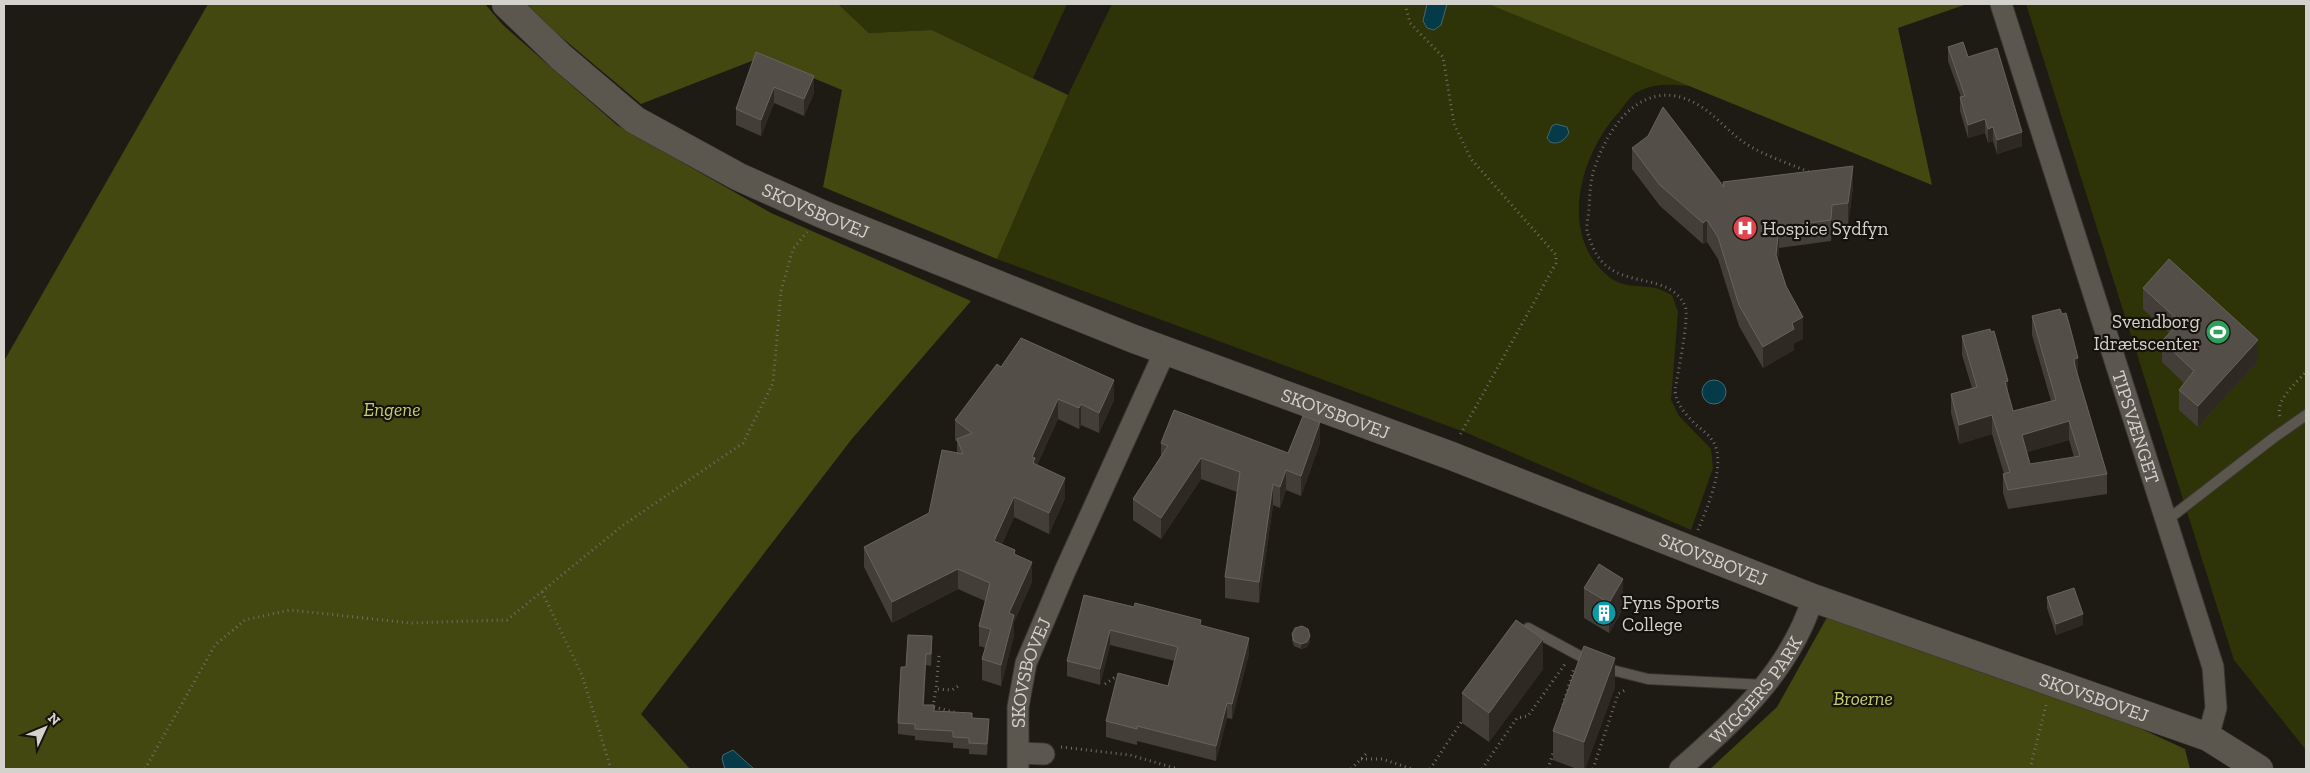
<svg xmlns="http://www.w3.org/2000/svg" width="2310" height="773" font-family="'Zilla Slab',serif">
	<style>
		.green { fill: #2f3408 }
		.forest { fill: #424810 }
		.water { fill: #053a49; stroke: #436871 }
		.lines { fill: none; stroke-linecap: round; stroke-linejoin: round }
		.lane-casing { stroke: #393733; stroke-width: 12 }
		.street-casing { stroke: #393733; stroke-width: 23 }
		.secondary-casing { stroke: #393733; stroke-width: 29 }
		.path { stroke: #706e68; stroke-width: 3; stroke-dasharray: 1 4; stroke-linecap: butt }
		.lane { stroke: #5b574f; stroke-width: 10 }
		.street { stroke: #5b574f; stroke-width: 21 }
		.secondary { stroke: #5b574f; stroke-width: 28 }
		.wall { fill: #433f38; fill-rule: evenodd }
		.shaded-wall { fill: #2e2a23 }
		.building { fill: #534f48; stroke: #67635d; fill-rule: evenodd }
		.labels { text-anchor: middle; dominant-baseline: central; stroke-width: 4.5; stroke-linejoin: round; paint-order: stroke }
		.street-label { font-size: 19px; fill: #d4d2cd; stroke: #15120c }
		.poi-label { font-size: 19px; fill: #d4d2cd; stroke: #15120c; text-anchor: start }
		.park-label { font-size: 19px; font-style: italic; fill: #c2d16d; stroke: #15120c }
	</style>
	<rect width="100%" height="100%" fill="#1e1b15"/>
	<g class="green">
		<path d="M838,4h229l-34,74 -101,-48 -63,3z"/>
		<path d="M1112,4h376l201,82c-19,-2 -34,-3 -52,6 -7,4 -13,14 -18,20 -38,41 -62,122 -11,164 14,12 30,9 47,12 6,1 12,5 17,7l6,17 -7,88 8,16 32,33 2,19 -22,62 -224,-97 -470,-174 71,-164z"/>
		<path d="M2026,4h280v746l-72,-90z"/>
	</g>
	<g class="forest">
		<path d="M208,4h277l18,21 114,100 154,88 200,88 -120,139 -210,274 49,55h-686v-408z"/>
		<path d="M522,4h316l31,29 63,-3 136,65 -71,164 -174,-72 19,-97 -80,-33 -121,47z"/>
		<path d="M1488,4h479l-69,24 34,157z"/>
		<path d="M1830,612l216,73 139,64 5,20h-480l67,-62z"/>
	</g>
	<g class="water">
		<path d="M1427,4h20l-6,21 -7,5 -7,-2 -4,-7z"/>
		<path d="M1556,124l11,3 2,6c-5,8 -11,12 -19,9l-3,-4 5,-12z"/>
		<circle cx="1714" cy="392" r="12"/>
		<path d="M733,750l21,19h-29l-3,-10 1,-4z"/>
	</g>
	<g class="lines">
		<defs>
			<g id="lane">
				<path d="M2164,517l11,-3 97,-75 34,-24"/>
				<path d="M1528,628l63,34"/>
				<path d="M1604,668l44,11 117,6"/>
			</g>
			<g id="street">
				<path id="s1" d="M2001,4l212,663 3,41 -8,29"/>
				<path d="M1019,753l25,1"/>
				<path id="s2" d="M1018,769v-62l8,-44 39,-92 100,-220"/>
				<path id="s3" d="M1680,769c56,-49 110,-98 133,-171"/>
			</g>
			<g id="secondary">
				<path id="s4" d="M506,4l55,53 74,63 104,57 83,37 312,125 315,116 364,143 395,139 51,32"/>
			</g>
		</defs>
		<use href="#lane" class="lane-casing"/>
		<use href="#street" class="street-casing"/>
		<use href="#secondary" class="secondary-casing"/>
		<g class="path">
			<path d="M1405,4l5,19 33,34 11,67 17,35 85,96v8l-96,172"/>
			<path d="M2280,416c-5,-16 16,-33 26,-44"/>
			<path d="M1698,530c9,-22 30,-68 14,-90 -4,-6 -11,-11 -17,-16 -9,-10 -18,-18 -20,-33 2,-15 15,-74 10,-85 -17,-36 -65,-15 -88,-51 -4,-6 -8,-17 -10,-24 -1,-7 2,-16 2,-23 1,-16 1,-29 7,-44 15,-43 50,-87 99,-61 19,10 32,28 50,40 19,13 44,20 66,30"/>
			<path d="M542,592l40,83 29,94"/>
			<path d="M939,656l-3,33 16,1 8,-5"/>
			<path d="M1105,684l9,-6h6"/>
			<path d="M1563,705l11,-37"/>
			<path d="M933,707l3,-18"/>
			<path d="M934,707l24,6"/>
			<path d="M1061,747l69,8 48,14"/>
			<path d="M1361,759h21l30,10"/>
			<path d="M145,769l70,-124 30,-25 45,-10 120,13 97,-3 115,-94 121,-83 30,-60 8,-92 12,-42 14,-17"/>
			<path d="M1351,769l17,-17"/>
			<path d="M1430,769l34,-51"/>
			<path d="M1482,769l35,-51 11,-2 37,-52"/>
			<path d="M1548,769l5,-16"/>
			<path d="M1593,769l25,-75 9,-5"/>
			<path d="M2030,769l16,-64"/>
		</g>
		<use href="#lane" class="lane"/>
		<use href="#street" class="street"/>
		<use href="#secondary" class="secondary"/>
	</g>
	<g class="wall">
		<path d="M1948,47l20,10 54,89 -25,8 -4,-13 -5,2 -3,-10 -17,5 -8,-27v-14h1l-13,-36z"/>
		<path d="M756,52l58,41 -10,23 -30,-13 -13,33 -25,-11v-16z"/>
		<path d="M1632,148l91,38v-4l130,5 -5,38 -16,2 -1,14 -52,7 -1,12 25,79 -9,4v7l-31,18 -24,-42 -21,-67 -11,-17 -4,2 -43,-38 -28,-37z"/>
		<path d="M2143,288l115,73 -60,66 -19,-17v-20l5,-7 -22,-21v-21l7,-8 -26,-24z"/>
		<path d="M2032,316l46,61 29,97v20l-99,15 -5,-16v-19h1l-12,-40 -33,10 -8,-31v-19l21,-6 -10,-33v-19l46,59 5,16 38,-10 -19,-66zM2069,440l5,17 -44,7 -3,-12z"/>
		<path d="M1001,367l113,33 -15,33 -18,-8 -2,4 -21,-10 -21,46 28,33 -16,36 -35,-17 -12,27 13,10 17,28 -18,40v13l-13,51 -19,-6v-21l4,-11 -7,-2v-20l6,-25 -27,-12 -66,34 -28,-56v-20l65,-34 28,-61v-10l-2,-2v-20z"/>
		<path d="M1161,443l127,10 32,-10 -19,53 -15,-6 -6,18 -7,-3 -14,98 -34,-5v-21l12,-85 -36,-13 -40,60 -28,-19v-21l28,-43z"/>
		<path d="M1584,588l39,21 -14,24 -25,-15z"/>
		<path d="M1084,595l117,31 48,28 -17,65 -5,-1 -11,43 -79,-20v4l-31,-8v-16l62,-35 7,-25 -65,-16 -10,40 -33,-9v-15z"/>
		<path d="M2047,597l36,28 -27,10 -9,-27z"/>
		<path d="M1292,634l18,7 -3,6 -6,2 -7,-3 -2,-6z"/>
		<path d="M932,648l-1,18 -5,-1 -2,40 10,6 38,7 17,12 -2,25 -18,-1v-5l-16,-1v-5l-38,-3v-4l-17,-2v-11l8,-56z"/>
		<path d="M1543,669l-54,73 -27,-19v-30z"/>
		<path d="M1615,687l-30,82h-8l-24,-9v-29z"/>
	</g>
	<g class="shaded-wall">
		<path d="M814,76v17l-10,23v-17z"/>
		<path d="M774,87v16l-13,33v-16z"/>
		<path d="M1985,119v14l-17,5v-13z"/>
		<path d="M1993,127v14l-5,2v-14z"/>
		<path d="M2022,132v14l-25,8v-14z"/>
		<path d="M1853,166v21l-5,38v-22z"/>
		<path d="M1832,205v22l-1,14v-21z"/>
		<path d="M1707,220v22l-4,2v-21z"/>
		<path d="M1779,227v21l-3,28v-21z"/>
		<path d="M1803,317v22l-9,4v7l-31,18v-21l29,-24z"/>
		<path d="M2258,340v21l-60,66v-21z"/>
		<path d="M2078,358v19l-4,1v-19z"/>
		<path d="M1114,380v20l-15,33v-20z"/>
		<path d="M2008,381v19l-3,-18z"/>
		<path d="M1058,399v20l-23,51v9l-3,-22z"/>
		<path d="M1081,404v21l-2,4v-21z"/>
		<path d="M1992,415v19l-33,10v-19z"/>
		<path d="M2069,421v19l-47,14v-19z"/>
		<path d="M1320,422v21l-19,53v-20z"/>
		<path d="M1201,458v21l-40,60v-21z"/>
		<path d="M1286,470v20l-6,18v-21z"/>
		<path d="M1065,478v20l-16,36v-21z"/>
		<path d="M1273,484v21l-14,98v-21z"/>
		<path d="M1014,497v20l-20,44v-20z"/>
		<path d="M1032,562v20l-18,40v13l-13,51v-21l8,-52z"/>
		<path d="M958,569v20l-66,34v-21z"/>
		<path d="M1623,579v30l-14,24v-30z"/>
		<path d="M2083,614v11l-27,10v-11z"/>
		<path d="M1110,630v15l-10,40v-16z"/>
		<path d="M1310,636v5l-3,6 -6,2v-5z"/>
		<path d="M1249,638v16l-17,65v-15z"/>
		<path d="M1543,639v30l-54,73v-29z"/>
		<path d="M926,654v11l-3,51v-11z"/>
		<path d="M1615,658v29l-30,82h-1v-27z"/>
		<path d="M1227,703v15l-11,43v-15z"/>
		<path d="M989,719v11l-2,25v-11z"/>
	</g>
	<g class="building">
		<path d="M1963,42l5,15 29,-9 25,84 -25,8 -4,-13 -5,2 -3,-10 -17,6 -8,-28 5,-1 -17,-49z"/>
		<path d="M756,52l58,24 -10,23 -30,-12 -13,33 -25,-11z"/>
		<path d="M1663,107l61,80 -1,-5 130,-16 -5,37 -16,2 -1,15 -52,7 -3,28 10,31 17,31 -11,6 2,6 -31,18 -24,-42 -21,-68 -11,-17 -4,3 -43,-38 -28,-37 16,-12z"/>
		<path d="M2169,259l89,81 -60,66 -19,-16 15,-19 -32,-30 18,-19 -37,-34z"/>
		<path d="M2060,309l2,5 4,-1 5,18 7,27 -4,1 1,7 32,108 -99,16 -5,-16 7,-2 -18,-57 -33,10 -8,-31 26,-7 -15,-51 28,-7 1,3 3,-1 14,50 -3,1 8,29 43,-11 -24,-84zM2069,421l11,35 -50,8 -8,-29z"/>
		<path d="M1021,338l93,42 -15,33 -18,-9 -2,4 -21,-9 -26,58 3,1 -2,5 32,15 -16,35 -35,-16 -20,44 21,9 -1,4 18,8 -23,51 5,2 -13,50 -19,-6 9,-30 -12,-3 11,-43 -32,-14 -66,33 -28,-55 65,-34 13,-63 21,4 -6,-15 15,-6 -17,-13 42,-56 4,3z"/>
		<path d="M1174,410l114,43 15,-37 17,6 -19,54 -15,-6 -6,17 -7,-3 -14,98 -34,-5 15,-105 -39,-14 -40,60 -28,-19 35,-53 -7,-3z"/>
		<path d="M1599,564l24,15 -14,24 -25,-15z"/>
		<path d="M2074,588l9,26 -27,10 -9,-27z"/>
		<path d="M1084,595l50,12 1,-4 66,17 -1,5 49,13 -17,66 -5,-1 -11,43 -79,-20v3l-31,-8 12,-48 50,13 10,-39 -68,-17 -10,39 -33,-8z"/>
		<path d="M1516,620l27,19 -54,74 -27,-20z"/>
		<path d="M1302,626l6,3 2,7 -3,6 -6,2 -7,-3 -2,-7 3,-6z"/>
		<path d="M908,635l24,1 -1,18h-5l-3,51h11v6l38,2v5l17,1 -2,25 -18,-1v-5l-16,-1v-6l-38,-2v-5l-17,-1 3,-56h5z"/>
		<path d="M1584,646l31,12 -31,84 -31,-11z"/>
	</g>
	<defs>
		<symbol id="hospital-disc" viewBox="-11 -11 22 22"><circle r="9.5" fill="#e0444e" stroke="#15120c"/><path d="M-5-5h3v3.5h4V-5h3V5h-3V1.5h-4V5h-3Z" fill="#fff"/></symbol>
		<symbol id="stadium-disc" viewBox="-11 -11 22 22"><circle r="9.5" fill="#2e9e5b" stroke="#15120c"/><path d="M0-5a6.5 5 0 1 0 0 10a6.5 5 0 1 0 0-10ZM-3.5-1.8h7v3.6h-7Z" fill="#fff"/></symbol>
		<symbol id="building-disc" viewBox="-11 -11 22 22"><circle r="9.5" fill="#0f9aa8" stroke="#15120c"/><path d="M-4-6H4V6H1V3H-1V6H-4ZM-2.5-4.3h1.7v1.8h-1.7ZM.8-4.3h1.7v1.8H.8ZM-2.5-1h1.7V.8h-1.7ZM.8-1h1.7V.8H.8Z" fill="#fff"/></symbol>
	</defs>
	<g fill-rule="evenodd">
		<use href="#hospital-disc" x="1731" y="214" width="28" height="28"/>
		<use href="#stadium-disc" x="2204" y="318" width="28" height="28"/>
		<use href="#building-disc" x="1590" y="599" width="28" height="28"/>
	</g>
	<g class="labels">
		<g class="street-label">
			<text stroke="none"><textPath href="#s4" startOffset="376">SKOVSBOVEJ</textPath></text>
			<text stroke="none"><textPath href="#s4" startOffset="934">SKOVSBOVEJ</textPath></text>
			<text stroke="none"><textPath href="#s1" startOffset="444">TIPSVÆNGET</textPath></text>
			<text stroke="none"><textPath href="#s4" startOffset="1339">SKOVSBOVEJ</textPath></text>
			<text stroke="none"><textPath href="#s2" startOffset="98">SKOVSBOVEJ</textPath></text>
			<text stroke="none"><textPath href="#s3" startOffset="110">WIGGERS PARK</textPath></text>
			<text stroke="none"><textPath href="#s4" startOffset="1744">SKOVSBOVEJ</textPath></text>
		</g>
		<g class="poi-label">
			<text x="1762" y="228">Hospice Sydfyn</text>
			<text x="2200" y="321" text-anchor="end">Svendborg<tspan x="2200" dy="22">Idrætscenter</tspan></text>
			<text x="1622" y="602">Fyns Sports<tspan x="1622" dy="22">College</tspan></text>
		</g>
		<g class="park-label">
			<text x="392" y="409">Engene</text>
			<text x="1863" y="698">Broerne</text>
		</g>
	</g>
	<rect width="2310" height="773" fill="none" stroke="#d4d2cd" stroke-width="10"/>
	<g transform="translate(45 728) rotate(46)" stroke="#15120c" stroke-width="4" paint-order="stroke">
	<path d="M0-4L9 19L0 12L-9 19Z" fill="#d4d2cd"/>
	<text y="-8" font-size="14" font-weight="bold" text-anchor="middle" fill="#d4d2cd">N</text>
	</g>
</svg>
